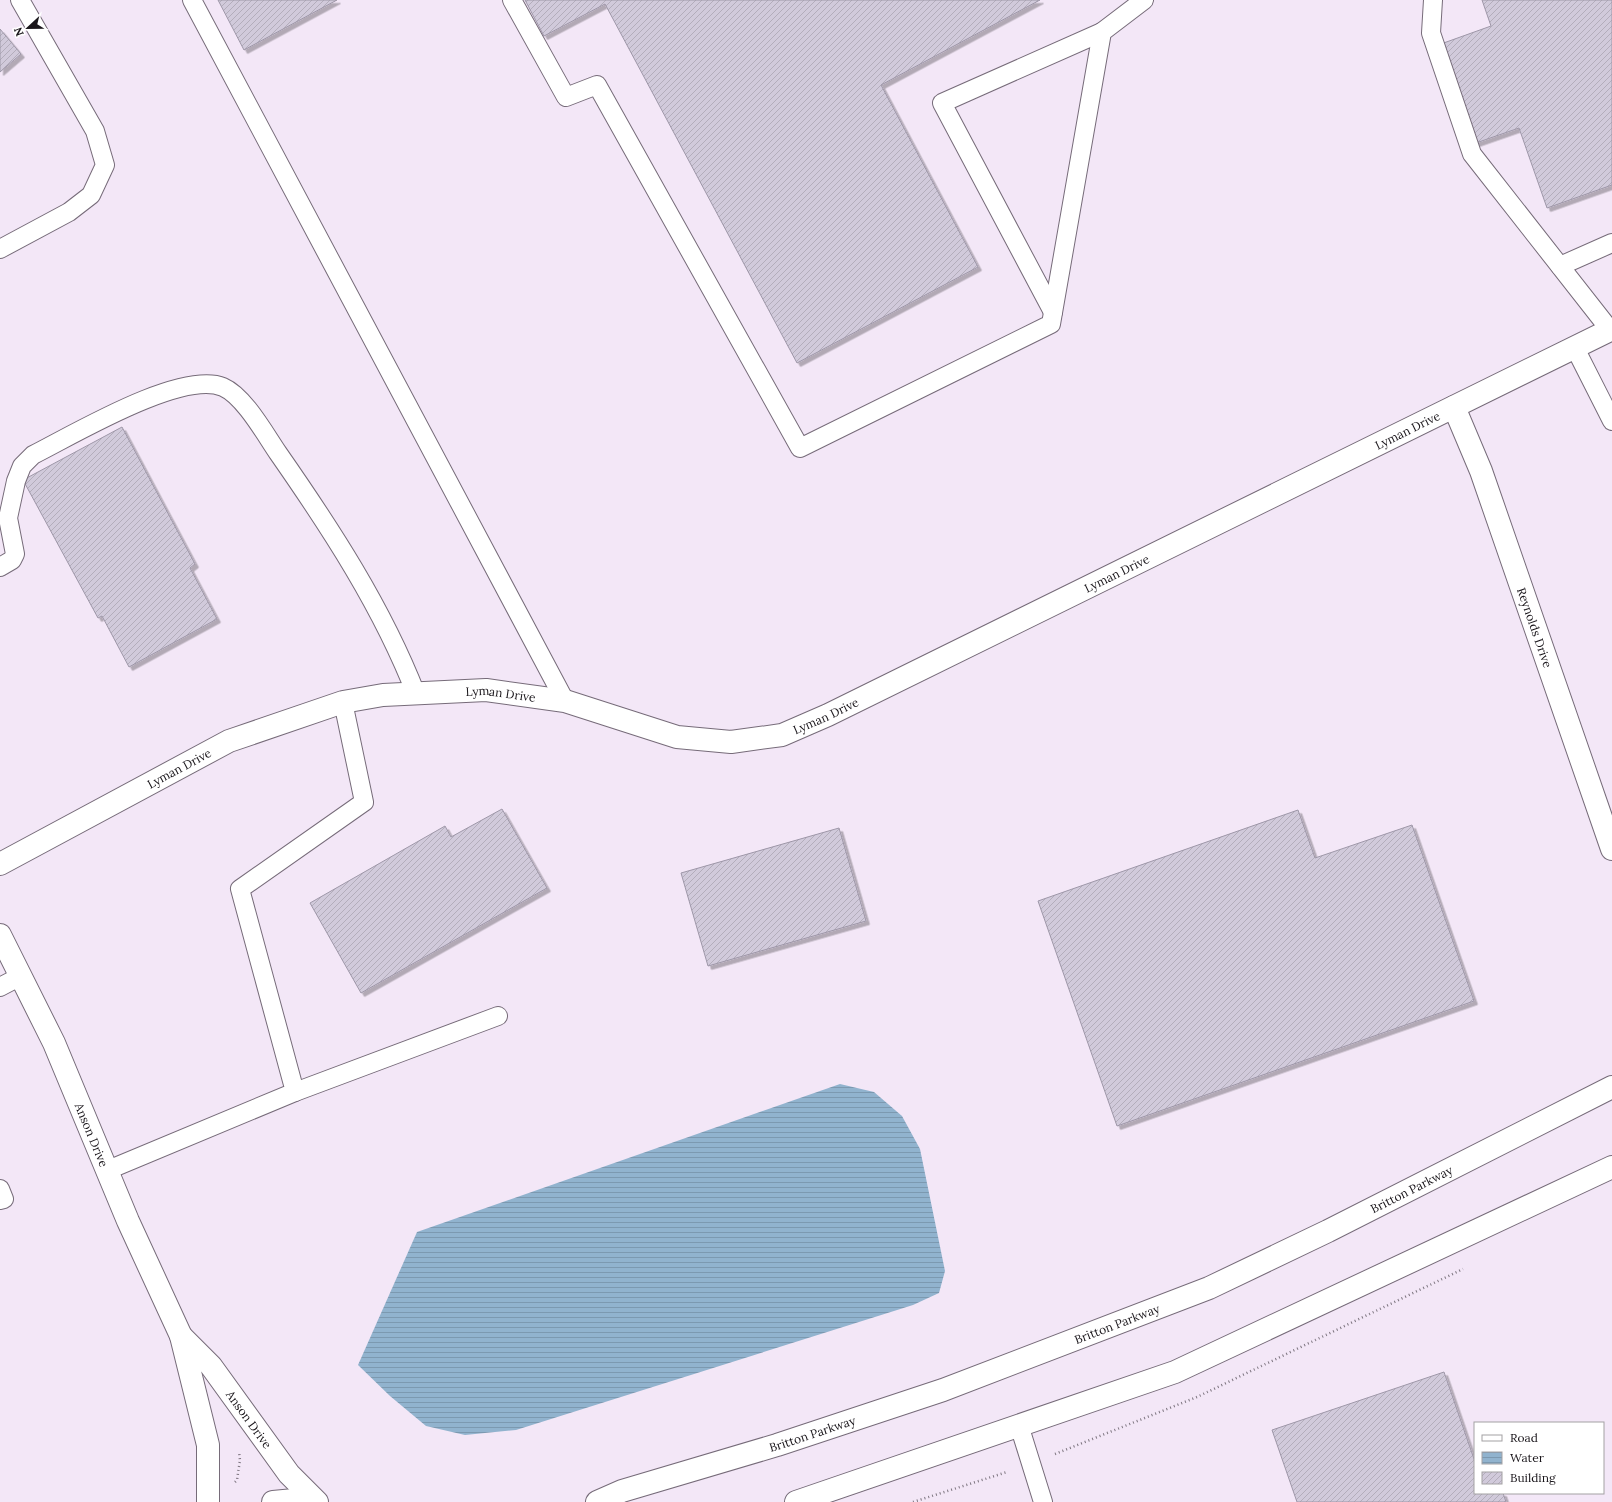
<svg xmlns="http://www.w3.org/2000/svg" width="1612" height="1502" font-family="Lora,serif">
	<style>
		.water { fill: url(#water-rules) }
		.building { fill: url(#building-hatch); stroke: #9e97a8; filter: url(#shadow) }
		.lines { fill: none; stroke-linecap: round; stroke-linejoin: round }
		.service-casing { stroke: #766b79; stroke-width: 20 }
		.minor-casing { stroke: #766b79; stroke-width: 24 }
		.secondary-casing { stroke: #766b79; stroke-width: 24 }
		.path { stroke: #7e7680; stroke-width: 2.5; stroke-dasharray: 1 3; stroke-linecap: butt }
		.service { stroke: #fff; stroke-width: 18 }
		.minor { stroke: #fff; stroke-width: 22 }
		.secondary { stroke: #fff; stroke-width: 22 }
		.labels { text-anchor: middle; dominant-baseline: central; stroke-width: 4; stroke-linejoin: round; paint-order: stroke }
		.street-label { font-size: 12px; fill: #19151a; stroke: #fff }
	</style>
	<defs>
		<pattern id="water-rules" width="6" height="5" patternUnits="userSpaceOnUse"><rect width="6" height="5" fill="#91b3ce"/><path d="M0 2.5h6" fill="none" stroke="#7c99b0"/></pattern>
		<pattern id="building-hatch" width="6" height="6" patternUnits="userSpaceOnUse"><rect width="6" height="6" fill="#d1cadb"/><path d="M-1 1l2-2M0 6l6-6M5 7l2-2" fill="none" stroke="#b3adbb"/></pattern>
		<filter id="shadow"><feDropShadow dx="3.5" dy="3.5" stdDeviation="0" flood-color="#0004"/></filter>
	</defs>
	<rect width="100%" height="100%" fill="#f3e7f7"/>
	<path class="water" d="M840,1084l34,8 28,24 18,33 25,122 -6,22 -26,12 -397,125 -51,5 -39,-9 -36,-30 -32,-31 59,-133z"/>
	<g class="building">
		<path d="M218,0h119l-93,50z"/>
		<path d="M525,0h515l-159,85 97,182 -181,96 -192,-359 -61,32z"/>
		<path d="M1482,0h130v185l-65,23 -28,-80 -46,16 -35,-99 53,-19z"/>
		<path d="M0,29l21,25 -21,18z"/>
		<path d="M122,427l73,137 -5,4 27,51 -88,48 -27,-51 -4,2 -75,-138z"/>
		<path d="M502,809l45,79 -186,105 -51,-90 135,-77 6,11z"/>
		<path d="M1298,810l17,48 97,-33 62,176 -357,125 -79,-225z"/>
		<path d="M839,828l27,93 -158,45 -27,-93z"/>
		<path d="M1444,1372l31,90v31h28l3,9h-209l-25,-72z"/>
	</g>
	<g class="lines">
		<defs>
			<g id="service">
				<path d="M192,0l373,701"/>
				<path d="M512,0l54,97 31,-12 203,363 251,-124 51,-292 42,-32"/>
				<path d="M1433,0l-2,33 41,121 138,176"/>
				<path d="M0,249l69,-37 22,-17 14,-30 -10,-34 -75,-131"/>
				<path d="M1560,266l52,-23"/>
				<path d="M1053,312l-111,-209 160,-71"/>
				<path d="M1575,348l37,73"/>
				<path d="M0,567l12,-7 3,-6 -7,-36 8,-37 6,-15 11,-11c40,-20 148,-85 190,-68 21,9 42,47 55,66 53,76 104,154 138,241"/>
				<path d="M0,987l21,-11"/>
				<path d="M295,1092l203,-76"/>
				<path d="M108,1170l187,-78 -55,-203 124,-87 -21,-100"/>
				<path d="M0,1189l4,10 -4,1"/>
				<path d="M1019,1425l24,77"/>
			</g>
			<g id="minor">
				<path id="s1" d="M1454,407l27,64 131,378"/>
				<path id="s2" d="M0,864l229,-123 114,-39 40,-7 103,-5 79,11 112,36 54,5 51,-7 46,-20 784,-386"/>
				<path id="s3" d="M0,935l54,108 74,178 53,115 27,109v57"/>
				<path id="s4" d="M181,1336l30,30 78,108 28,28"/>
			</g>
			<g id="secondary">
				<path d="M273,1502l32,-3 10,3"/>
				<path id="s5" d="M597,1502l25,-11 155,-46 166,-55 266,-102 119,-57 284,-144"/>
				<path d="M796,1502l379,-130 437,-205"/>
			</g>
		</defs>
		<use href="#service" class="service-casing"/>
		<use href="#minor" class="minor-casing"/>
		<use href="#secondary" class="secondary-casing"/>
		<g class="path">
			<path d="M1055,1454l142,-57 266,-128"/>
			<path d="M235,1482l2,-2 3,-20 -1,-8"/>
			<path d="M913,1502l94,-30"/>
		</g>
		<use href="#service" class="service"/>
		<use href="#minor" class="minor"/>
		<use href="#secondary" class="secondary"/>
	</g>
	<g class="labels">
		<g class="street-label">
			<text stroke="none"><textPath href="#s2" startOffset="1523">Lyman Drive</textPath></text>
			<text stroke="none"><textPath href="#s2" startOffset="1199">Lyman Drive</textPath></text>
			<text stroke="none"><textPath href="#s1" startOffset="235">Reynolds Drive</textPath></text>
			<text stroke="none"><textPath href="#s2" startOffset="539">Lyman Drive</textPath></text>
			<text stroke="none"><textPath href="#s2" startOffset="875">Lyman Drive</textPath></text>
			<text stroke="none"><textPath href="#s2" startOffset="203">Lyman Drive</textPath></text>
			<text stroke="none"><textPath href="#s3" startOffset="220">Anson Drive</textPath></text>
			<text stroke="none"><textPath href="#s5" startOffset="874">Britton Parkway</textPath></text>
			<text stroke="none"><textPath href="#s5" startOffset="550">Britton Parkway</textPath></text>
			<text stroke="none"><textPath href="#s4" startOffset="108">Anson Drive</textPath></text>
			<text stroke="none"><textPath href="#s5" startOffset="226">Britton Parkway</textPath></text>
		</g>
	</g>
	<rect x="1474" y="1422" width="130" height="72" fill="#ffffff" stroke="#a3a1a3"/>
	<rect x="1482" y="1435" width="20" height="6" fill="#ffffff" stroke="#a3a1a3"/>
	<text x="1510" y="1442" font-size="12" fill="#19151a">Road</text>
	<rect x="1482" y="1452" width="20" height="12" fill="url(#water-rules)" stroke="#a3a1a3"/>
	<text x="1510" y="1462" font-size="12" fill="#19151a">Water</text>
	<rect x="1482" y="1472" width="20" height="12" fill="url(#building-hatch)" stroke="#a3a1a3"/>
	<text x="1510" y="1482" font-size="12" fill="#19151a">Building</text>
	<g transform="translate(28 28) rotate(248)" stroke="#ffffff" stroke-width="3" paint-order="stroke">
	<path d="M0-3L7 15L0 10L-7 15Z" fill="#19151a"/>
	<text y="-6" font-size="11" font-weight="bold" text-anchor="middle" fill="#19151a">N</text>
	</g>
</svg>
